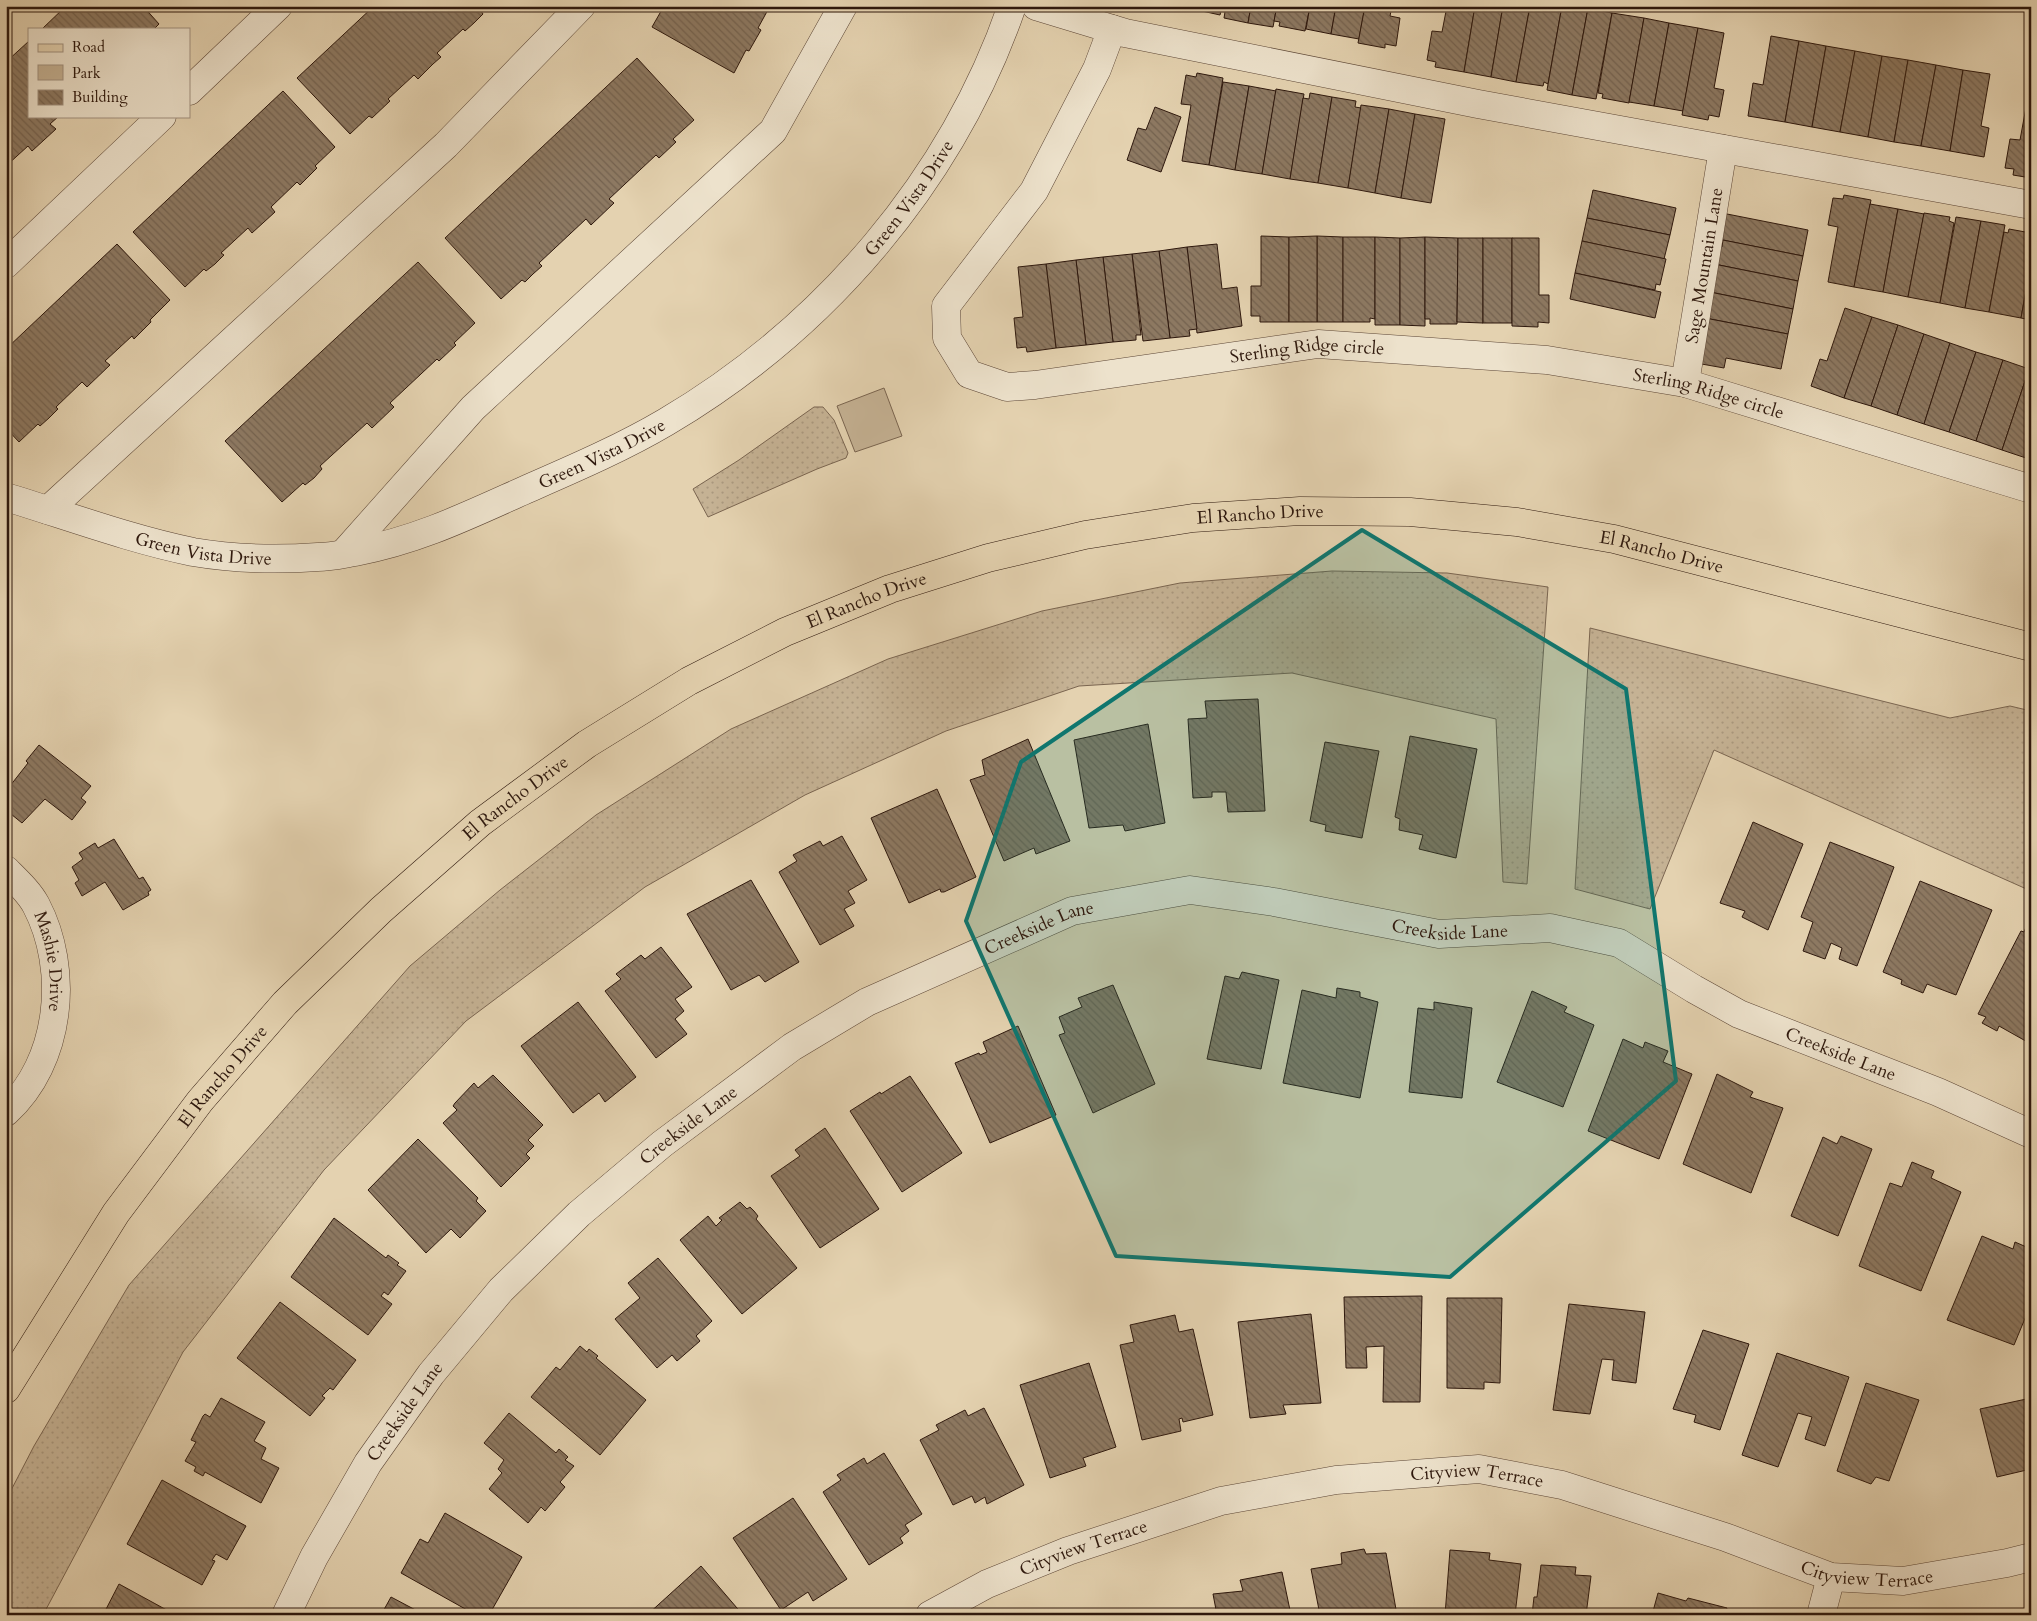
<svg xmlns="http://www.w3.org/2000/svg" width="2037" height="1621" font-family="Cardo,serif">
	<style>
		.green { fill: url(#green-dots); stroke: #7a6550 }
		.pitch { fill: #c5b294; stroke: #7a6550 }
		.building { fill: url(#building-back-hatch); stroke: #2e180d }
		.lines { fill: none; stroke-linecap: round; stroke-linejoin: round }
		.minor-casing { stroke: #5c4636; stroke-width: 29 }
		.major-casing { stroke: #2e180d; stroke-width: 29 }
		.minor { stroke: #ede2cc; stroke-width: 28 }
		.major { stroke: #e4d2b0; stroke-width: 28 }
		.marked { fill: #0f766e; fill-opacity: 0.2; stroke: #0f766e; stroke-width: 4; stroke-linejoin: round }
		.labels { text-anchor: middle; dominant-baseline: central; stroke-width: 5; stroke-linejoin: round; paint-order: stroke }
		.street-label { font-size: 18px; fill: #2e180d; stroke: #ede2cc }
	</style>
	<defs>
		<pattern id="green-dots" width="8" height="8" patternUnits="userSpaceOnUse" patternTransform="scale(1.25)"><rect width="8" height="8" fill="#c5b294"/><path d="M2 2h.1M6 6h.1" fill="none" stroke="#aa987e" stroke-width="1.8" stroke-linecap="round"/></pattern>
		<pattern id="building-back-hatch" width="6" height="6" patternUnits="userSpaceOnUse" patternTransform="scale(1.25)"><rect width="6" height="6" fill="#8d7962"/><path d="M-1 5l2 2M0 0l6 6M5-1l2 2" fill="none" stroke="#74624f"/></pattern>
	</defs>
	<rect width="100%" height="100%" fill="#e4d2b0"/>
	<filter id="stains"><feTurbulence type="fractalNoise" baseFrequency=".004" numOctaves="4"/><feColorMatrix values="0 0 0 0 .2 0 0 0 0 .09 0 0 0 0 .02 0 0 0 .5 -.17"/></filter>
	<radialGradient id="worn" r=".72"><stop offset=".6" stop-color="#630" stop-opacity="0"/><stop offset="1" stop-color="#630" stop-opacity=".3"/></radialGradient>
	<g class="green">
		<path d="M814,407h9l11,13 14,33 -2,5 -29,11 -109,48 -15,-28 46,-29z"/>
		<path d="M1332,571l115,2 101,14 -21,297 -24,-2 -7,-163 -204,-46 -213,13 -133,45 -141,64 -160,92 -179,134 -142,149 -141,182 -140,263h-37v-115l28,-54 95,-161 281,-319 90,-76 96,-75 135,-86 157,-70 154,-48 138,-28z"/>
		<path d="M1590,628l360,90 60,-12 21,5v180l-317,-141 -64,159 -75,-20z"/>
	</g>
	<path class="pitch" d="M884,388l18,48 -47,16 -18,-46z"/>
	<g class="building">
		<path d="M66,6h77l16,18 -5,5h-112z"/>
		<path d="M374,6h113l-6,5 2,3 -9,9 -9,8 -2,-2 -26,24 4,4 -8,7 -15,15 -4,-4 -26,24 2,2 -18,17 -3,-2 -19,18 -53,-56z"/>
		<path d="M664,6h106l-12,22 3,2 -12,21 -3,-1 -12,23 -82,-46z"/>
		<path d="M1175,6h19l-1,3z"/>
		<path d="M1194,6h32l-1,6 -4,-1 -1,4 -27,-6z"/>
		<path d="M1226,6h25l-3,17 -24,-5z"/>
		<path d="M1251,6h26l-4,21 -25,-4z"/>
		<path d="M1277,6h33l-5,25 -26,-5 1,-4 -6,-1z"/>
		<path d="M1310,6h26l-5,28 -25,-5z"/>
		<path d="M1336,6h29l-6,33 -28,-5z"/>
		<path d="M1365,6h27l-2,10 10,2 -4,28 -11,-2v4l-27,-5z"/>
		<path d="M1447,6h28l-11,66 -29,-5 1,-5 -9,-2 5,-29 10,1z"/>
		<path d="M1475,6h28l-12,71 -27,-5z"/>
		<path d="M1503,6h27l-14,76 -25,-5z"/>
		<path d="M1530,6h32l-14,78 -4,-2 -1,4 -27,-4z"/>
		<path d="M1562,6l26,2 -16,87 -25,-5z"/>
		<path d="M1588,8l24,5 -16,86 -24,-4z"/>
		<path d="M1612,13l32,5 -15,85 -27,-5 1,-4 -5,-1z"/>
		<path d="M1644,18l25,5 -15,83 -25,-4z"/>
		<path d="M1669,23l29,5 -15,83 -29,-5z"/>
		<path d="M1698,28l26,5 -10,55 10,2 -5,27 -10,-2 -1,5 -26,-5z"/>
		<path d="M1771,36l28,5 -14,81 -37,-6 5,-33 10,2z"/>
		<path d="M29,41v75h30l-9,8 6,5 -24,22 -4,-5 -22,20v-104z"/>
		<path d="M1799,41l27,5 -14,81 -27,-5z"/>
		<path d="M1826,46l29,5 -15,81 -28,-5z"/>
		<path d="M1855,51l27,5 -14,81 -28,-5z"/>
		<path d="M1882,56l26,4 -14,82 -26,-5z"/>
		<path d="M637,58l57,62 -21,19 3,3 -17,16 -3,-3 -47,44 5,4 -23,22 -5,-6 -47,44 3,3 -9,8 -8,8 -3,-2 -21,19 -56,-61z"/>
		<path d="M1908,60l28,5 -15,81 -27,-4z"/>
		<path d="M1936,65l27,5 -13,81 -29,-5z"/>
		<path d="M1963,70l27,4 -9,52 8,2 -5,29 -34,-6z"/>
		<path d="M1197,73l26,5 -14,87 -27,-4 9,-56 -10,-1 5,-29 10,2z"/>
		<path d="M1223,82l26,4 -14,84 -26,-5z"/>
		<path d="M1249,86l27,5 -14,83 -27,-4z"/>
		<path d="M1276,89l28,5 -14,85 -28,-5z"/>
		<path d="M283,91l52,56 -20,19 2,2 -17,17 -3,-3 -26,25 4,5 -23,21 -4,-5 -27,25 3,2 -9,9 -9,7 -2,-2 -19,18 -52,-55z"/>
		<path d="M2029,91l2,1v86l-18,-3 1,-6 -9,-1 5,-29 10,1z"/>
		<path d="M1310,93l22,4 -14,86 -28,-4 13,-81 6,1z"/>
		<path d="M1332,97l24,4 -1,6 6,1 -13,80 -30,-5z"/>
		<path d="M1361,105l28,4 -14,84 -27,-5z"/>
		<path d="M1155,107l26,10 -20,55 -34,-12 11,-32 8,2z"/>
		<path d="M1389,109l26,5 -14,84 -26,-5z"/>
		<path d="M1415,114l30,5 -14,84 -30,-5z"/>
		<path d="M1593,190l83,18 -6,27 -83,-17z"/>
		<path d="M1844,195l27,5 -17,87 -26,-5 10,-55 -10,-2 5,-27 10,1z"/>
		<path d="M1870,204l28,5 -15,83 -29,-5z"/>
		<path d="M1898,209l26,5 -16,83 -25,-5z"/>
		<path d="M1722,213l86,17 -5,26 -86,-17z"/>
		<path d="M1924,213l26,4 -1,4 5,2 -14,80 -32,-6z"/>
		<path d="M1956,217l25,4 -16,87 -25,-5z"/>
		<path d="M1587,218l83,17 -6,24 -82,-18z"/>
		<path d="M1981,221l24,4 -16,87 -24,-4z"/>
		<path d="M2009,229l22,4v30l-10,55 -32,-6 15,-80 4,1z"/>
		<path d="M1261,236l28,1v85h-29v-6h-9v-30h10z"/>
		<path d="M1317,236l26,1v85h-26z"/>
		<path d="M1317,236v86h-28v-85z"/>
		<path d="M1343,237h32v82l-5,-1v4h-27z"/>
		<path d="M1375,237l25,1v87h-25z"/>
		<path d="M1425,237v89l-25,-1v-87z"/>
		<path d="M1425,237l33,1 -1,86h-27v-5h-5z"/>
		<path d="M1458,238h25v85l-26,-1z"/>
		<rect x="1483" y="238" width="29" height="85"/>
		<path d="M1512,238h27v57h10v28l-11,-1v5l-26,-1z"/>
		<path d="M1723,240l80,16 -5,25 -84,-17 4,-18 4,1z"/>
		<path d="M1582,241l84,18 -6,26 -4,-1 -1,6 -80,-17z"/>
		<path d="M117,244l53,56 -20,20 1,2 -17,17 -2,-3 -27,25 5,4 -23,22 -5,-5 -26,25 2,2 -9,9 -9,8 -2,-2 -19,18 -13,-14v-79z"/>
		<path d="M1217,244l5,45 15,-2 5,39 -45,7 -10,-86z"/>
		<path d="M1187,247l10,82 -8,1 1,6 -20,2 -11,-87z"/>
		<path d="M1159,251l11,87 -27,3 -11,-87z"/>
		<path d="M1132,254l9,81h-5v5l-23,2 -10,-85z"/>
		<path d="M1103,257l10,85 -27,3 -10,-85z"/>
		<path d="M1076,260l10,85 -30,3 -10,-84z"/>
		<path d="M418,262l57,61 -21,20 2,2 -17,16 -2,-2 -47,44 4,4 -22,21 -5,-5 -47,43 2,3 -8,9 -9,7 -2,-2 -21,19 -57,-61z"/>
		<path d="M2031,263v57l-10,-2z"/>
		<path d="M1046,264l10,84 -29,4 -1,-5 -9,1 -3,-30 9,-1 -5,-50z"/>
		<path d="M1714,264l84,17 -5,28 -83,-17z"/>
		<path d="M1575,273l86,19 -6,26 -85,-19z"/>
		<path d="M1710,292l83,17 -5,25 -83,-16z"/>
		<path d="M1845,308l27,9 -28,81 -33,-12 9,-27 7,2z"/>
		<path d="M1872,317l26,8 -27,81 -27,-8z"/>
		<path d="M1705,318l83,16 -7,35 -55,-11 -2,10 -28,-5z"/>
		<path d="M1898,325l26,9 -27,81 -26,-9z"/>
		<path d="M1924,334l26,9 -26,81 -27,-9z"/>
		<path d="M1950,343l26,9 -27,80 -25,-8z"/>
		<path d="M1976,352l27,8 -27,81 -27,-9z"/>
		<path d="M2003,360l26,9 -27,81 -26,-9z"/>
		<path d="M2029,369h2v83l-2,7 -27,-9z"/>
		<path d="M1258,699l7,112 -37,1 -2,-20h-14v5l-19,1 -5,-79 19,-1 -2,-17z"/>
		<path d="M1148,724l17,99 -40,8 -2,-6 -34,3 -15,-88z"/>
		<path d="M1410,736l67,13 -21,109 -37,-9 4,-14 -24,-5 1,-11 -5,-2z"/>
		<path d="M1028,739l42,102 -34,13 -2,-6 -30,13 -34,-81 15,-5 -3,-15z"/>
		<path d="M1325,742l54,9 -17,87 -37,-7 1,-6 -16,-4z"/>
		<path d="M39,745l52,41 -10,12 5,4 -14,18 -27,-21 -23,24 -16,-13v-19l22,-28 -2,-2z"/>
		<path d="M937,789l39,88 -32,15h-3l-1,-3 -31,14 -38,-85z"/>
		<path d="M1753,822l50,22 -35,86 -26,-13 3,-6 -25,-8z"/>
		<path d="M842,836l25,44 -19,11 7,12 -11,6 10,17 -34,19 -41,-73 18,-11 -4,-6 27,-14 3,5z"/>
		<path d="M114,839l25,40 4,-2 8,13 -3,2 1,3 -26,15 -18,-28 -23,14 -7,-13 4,-3 -7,-13 11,-8 -4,-6 16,-10 3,5z"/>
		<path d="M1830,842l64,25 -37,99 -18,-7 3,-11 -11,-5 -6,16 -22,-8 10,-29 -12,-5z"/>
		<path d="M751,880l48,82 -34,20 -6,-7 -28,15 -44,-76z"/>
		<path d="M1920,881l72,29 -36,85 -29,-11 -4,9 -22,-9 1,-4 -19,-8z"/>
		<path d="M2029,920l2,1v123l-32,-18 -2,5 -15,-8 4,-6 -8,-3 43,-83 3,1z"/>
		<path d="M661,947l31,40 -17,12 9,12 -9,8 12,15 -31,24 -51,-67 16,-12 -5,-5 25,-19 4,4z"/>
		<path d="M1242,972l37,8 -18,89 -54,-10 18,-83 14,3z"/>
		<path d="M1113,985l42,99 -62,29 -34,-78 6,-2 -6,-16 23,-10 -4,-9z"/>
		<path d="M1337,988l23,4v5l18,5 -18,96 -77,-15 19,-93 34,8z"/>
		<path d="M1532,991l35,16 -3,5 30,13 -31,82 -66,-25z"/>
		<path d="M578,1002l58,75 -31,25 -6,-9 -26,20 -52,-67z"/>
		<path d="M1434,1002l38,6 -10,90 -53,-6 9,-84 16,2z"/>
		<path d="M1018,1026l38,89 -66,28 -35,-80 24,-10 1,2 7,-3 -4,-10z"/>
		<path d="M1623,1039l20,9 2,-6 23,9 -5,11 29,12 -33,85 -71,-28z"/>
		<path d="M1717,1074l36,18 -3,5 33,11 -32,85 -68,-29z"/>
		<path d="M493,1075l50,50 -15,15 6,6 -8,8 4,4 -29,29 -58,-64 14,-13 -4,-4 2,-3 19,-20 4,5z"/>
		<path d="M910,1076l52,77 -60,39 -52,-81 30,-19 1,2z"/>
		<path d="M825,1128l54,81 -59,39 -49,-72 29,-20 -5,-6z"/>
		<path d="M1841,1136l31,13 -34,87 -47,-20 32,-79 14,7z"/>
		<path d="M418,1139l60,59 -2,3 10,10 -26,27 -9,-9 -25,24 -58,-63z"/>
		<path d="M1912,1162l22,9 -3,7 30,14 -40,99 -62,-25 31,-83 12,4z"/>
		<path d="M740,1202l7,7 3,-2 4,4 4,5 -2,3 41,49 -55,46 -62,-74 28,-24 8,10 6,-6 -3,-2z"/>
		<path d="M334,1218l52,40 2,-3 11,8 -2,2 9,6 -18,24 -4,-3 -3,4 11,8 -24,31 -77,-58z"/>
		<path d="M1982,1236l31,13 2,-7 16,7v55l-17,41 -67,-25z"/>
		<path d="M658,1258l54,63 -16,15 4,5 -23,20 -5,-6 -15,13 -42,-49 25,-21 -12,-15z"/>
		<path d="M1422,1296l-2,106h-37l1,-56 -18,1 1,21h-21l-2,-71z"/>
		<path d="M1447,1298h55l-2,85 -16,-1v7l-37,-1z"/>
		<path d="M280,1302l76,58 -23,30 -3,-2 -8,8 3,2 -15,18 -73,-58z"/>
		<path d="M1569,1304l76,8 -9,71 -24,-3 2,-20 -12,-1 -12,55 -37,-4z"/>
		<path d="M1311,1314l10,89 -38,2 3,9 -36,4 -12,-96z"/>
		<path d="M1175,1315l4,17 14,-3 20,86 -30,7 -1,-4 -3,1 2,12 -39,9 -22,-95 14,-3 -4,-17z"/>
		<path d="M1703,1330l46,14 -29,86 -26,-8 2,-7 -23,-6z"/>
		<path d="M580,1346l7,6 2,-3 9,7 -2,2 50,42 -46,55 -69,-58 25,-30 4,3z"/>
		<path d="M1777,1353l72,24 -24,69 -20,-7 7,-22 -14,-4 -20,54 -36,-12z"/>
		<path d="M1089,1363l27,84 -33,11 3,8 -36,12 -30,-93z"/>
		<path d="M1866,1383l53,17 -30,81 -13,-4 -5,7 -34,-13z"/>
		<path d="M221,1398l44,24 -11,19 12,7 -5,11 18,9 -18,35 -56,-31 -2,4 -9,-5 2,-4 -11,-6 11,-19 -5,-2 12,-24 2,-2 5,3z"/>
		<path d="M2031,1398v71l-34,8 -17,-68z"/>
		<path d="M984,1408l40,77 -37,19 -2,-7 -10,6 -3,-7 -19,9 -33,-65 19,-10 -3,-5 29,-15 3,6z"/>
		<path d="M509,1413l47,40 3,-4 9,8 -3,3 9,6 -14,16 5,5 -20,24 -4,-4 -13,16 -39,-34 13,-16 -4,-4 6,-9 -20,-17z"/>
		<path d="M884,1453l38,61 -17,11 4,6 -9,7 3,5 -34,22 -46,-73 18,-12 -4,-5 27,-17 3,6z"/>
		<path d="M162,1480l84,46 -19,34 -11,-6 -4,6 3,1 -13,24 -75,-41z"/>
		<path d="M793,1498l54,81 -34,22 -5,-9 -27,18 -48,-72z"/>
		<path d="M445,1513l77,44 -33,58h-13l-75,-42 19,-34 8,4z"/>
		<path d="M1364,1549l2,5 20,-1 11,62h-77l-9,-46 31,-5 -1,-11z"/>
		<path d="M1450,1550l40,3 -1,7 32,4 -6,51h-70z"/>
		<path d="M1541,1565l35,2 -1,8 16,1 -5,39h-54l2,-18h3z"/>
		<path d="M701,1566l42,49h-96z"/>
		<path d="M1282,1572l9,43h-74l-4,-21 30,-3 -3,-11z"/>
		<path d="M119,1584l55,30 1,1h-72z"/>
		<path d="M1658,1593l28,8 2,-3 39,10 -2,7h-73z"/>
		<path d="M391,1597l34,18h-44z"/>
	</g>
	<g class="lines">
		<defs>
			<g id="minor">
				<path d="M1036,6l89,27 353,71 553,101"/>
				<path id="s1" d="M1112,29l-15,40 -63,122 -88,115 1,32 22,36 38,13 28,-2 283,-41 229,16 138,23 346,106"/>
				<path d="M189,91l89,-85"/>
				<path d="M6,264l156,-148"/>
				<path id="s2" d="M1685,383l38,-234"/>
				<path id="s3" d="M6,497c62,19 124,42 187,55 41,7 83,8 125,5 12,0 25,-3 37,-5 63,-12 112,-36 170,-62 48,-21 97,-42 141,-68 159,-94 286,-242 346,-416"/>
				<path d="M48,510l398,-365 135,-139"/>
				<path d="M344,553l129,-145 300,-277 70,-125"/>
				<path id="s4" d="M6,870c11,11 23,22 30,35 34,65 25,157 -30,207"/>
				<path id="s5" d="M286,1615l28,-58 54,-94 63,-89 70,-84 78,-76 83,-70 130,-97 75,-45 205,-91 118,-21 84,12 165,32 111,-6 69,15 75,46 45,25 199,78 93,42"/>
				<path id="s6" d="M930,1615l57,-31 81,-33 153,-50 115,-21 143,-11 83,16 163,52 106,40 72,4 104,-18 24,-6"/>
				<path d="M1821,1615l10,-38"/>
			</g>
			<g id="major">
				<path id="s7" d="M6,1389l110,-176 84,-112 85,-98 96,-93 99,-87 107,-79 102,-63 96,-49 105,-43 98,-31 97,-23 108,-17 107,-7 110,1 107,10 97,17 417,108"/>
			</g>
		</defs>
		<use href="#minor" class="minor-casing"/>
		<use href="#major" class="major-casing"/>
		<use href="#minor" class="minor"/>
		<use href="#major" class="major"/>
	</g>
	<path class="marked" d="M1362,530l264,159 50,392 -226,196 -334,-21 -150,-335 55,-159z"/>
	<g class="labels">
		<g class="street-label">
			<text stroke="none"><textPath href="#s3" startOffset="1029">Green Vista Drive</textPath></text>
			<text stroke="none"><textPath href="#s2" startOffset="119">Sage Mountain Lane</textPath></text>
			<text stroke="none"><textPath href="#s1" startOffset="742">Sterling Ridge circle</textPath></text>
			<text stroke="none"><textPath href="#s1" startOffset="1148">Sterling Ridge circle</textPath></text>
			<text stroke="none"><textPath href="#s3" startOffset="624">Green Vista Drive</textPath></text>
			<text stroke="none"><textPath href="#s7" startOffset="1596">El Rancho Drive</textPath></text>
			<text stroke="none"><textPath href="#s3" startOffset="205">Green Vista Drive</textPath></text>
			<text stroke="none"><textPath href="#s7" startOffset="2001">El Rancho Drive</textPath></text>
			<text stroke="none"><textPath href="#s7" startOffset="1191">El Rancho Drive</textPath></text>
			<text stroke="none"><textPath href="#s7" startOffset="786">El Rancho Drive</textPath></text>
			<text stroke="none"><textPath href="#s5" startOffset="1466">Creekside Lane</textPath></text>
			<text stroke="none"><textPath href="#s5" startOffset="1046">Creekside Lane</textPath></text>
			<text stroke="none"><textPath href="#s4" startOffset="105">Mashie Drive</textPath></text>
			<text stroke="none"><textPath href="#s5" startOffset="1886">Creekside Lane</textPath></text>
			<text stroke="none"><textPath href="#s7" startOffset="381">El Rancho Drive</textPath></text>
			<text stroke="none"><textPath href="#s5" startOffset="641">Creekside Lane</textPath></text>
			<text stroke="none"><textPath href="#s5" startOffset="236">Creekside Lane</textPath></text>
			<text stroke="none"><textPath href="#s6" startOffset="572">Cityview Terrace</textPath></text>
			<text stroke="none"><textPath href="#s6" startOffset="168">Cityview Terrace</textPath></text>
			<text stroke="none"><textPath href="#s6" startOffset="978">Cityview Terrace</textPath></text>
		</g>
	</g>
	<rect width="2037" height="1621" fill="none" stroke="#e4d2b0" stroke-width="25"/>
	<rect x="8" y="8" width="2022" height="1606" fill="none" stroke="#2e180d" stroke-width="2.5"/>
	<rect x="12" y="12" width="2012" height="1596" fill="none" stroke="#2e180d"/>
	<rect x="28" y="28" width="162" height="90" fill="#ede2cc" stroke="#a19180"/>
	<rect x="38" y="44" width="25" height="8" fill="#e4d2b0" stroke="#a19180"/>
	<text x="72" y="52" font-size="15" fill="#2e180d">Road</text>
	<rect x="38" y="65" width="25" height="15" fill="#c5b294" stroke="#a19180"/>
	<text x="72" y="78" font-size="15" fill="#2e180d">Park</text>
	<rect x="38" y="90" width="25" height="15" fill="url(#building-back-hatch)" stroke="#a19180"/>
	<text x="72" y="102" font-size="15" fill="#2e180d">Building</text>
	<rect width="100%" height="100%" filter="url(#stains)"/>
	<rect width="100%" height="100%" fill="url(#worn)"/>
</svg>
